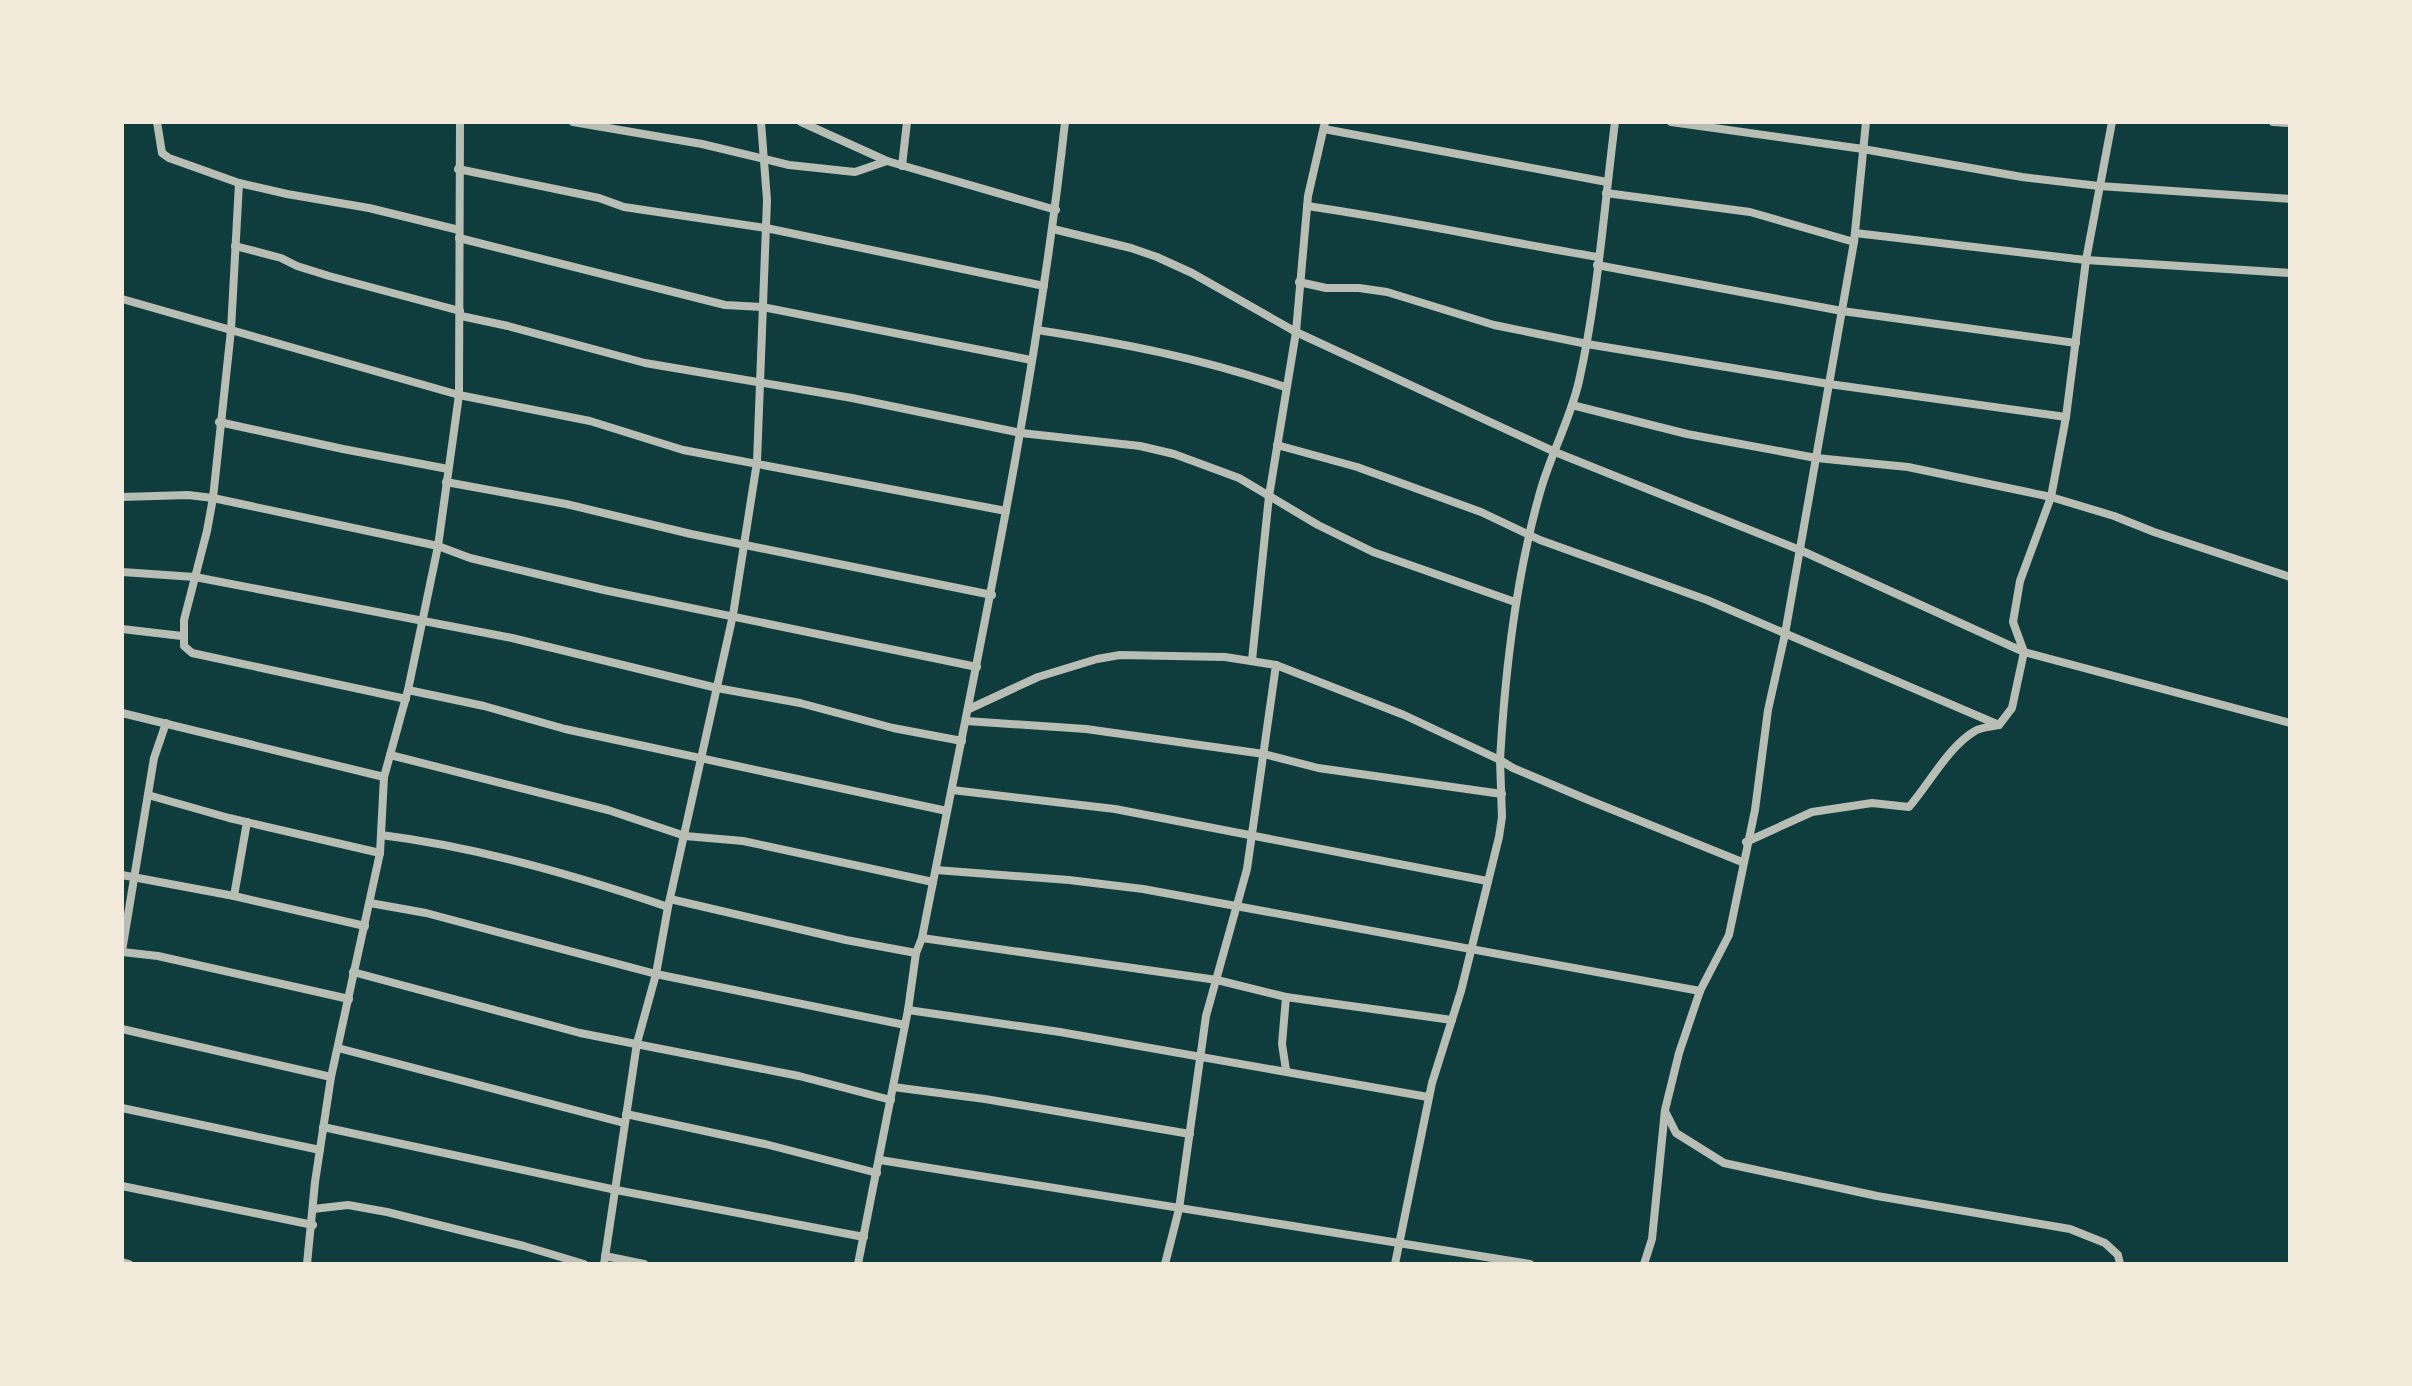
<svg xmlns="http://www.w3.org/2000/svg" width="2412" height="1386" font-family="'PT Serif',serif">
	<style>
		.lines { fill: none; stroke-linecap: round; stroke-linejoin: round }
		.minor { stroke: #b8beb3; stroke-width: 8 }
	</style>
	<rect width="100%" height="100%" fill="#0f3d3e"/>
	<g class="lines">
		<g class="minor">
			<path d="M157,122l5,31 7,5 70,25 48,11 82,14 90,22"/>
			<path d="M573,122l129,22 87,21 66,7 32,-11"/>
			<path d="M801,122l86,39 169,49"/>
			<path d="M1671,122l192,27 159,28 77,9 191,13"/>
			<path d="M2273,122l17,1"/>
			<path d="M1324,129l283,53"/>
			<path d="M902,166l5,-44"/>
			<path d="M458,169l141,29 25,9 142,21 278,58"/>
			<path d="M239,183l-8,147 -18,168 -6,33 -23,89v26l8,7 214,46"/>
			<path d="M1606,193l144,19 104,30"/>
			<path d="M1307,206c98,14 194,35 291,51"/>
			<path d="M1053,229l78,19 26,9 35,16 104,59 259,120 245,98 224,102 266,71"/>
			<path d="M1855,233l231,27 204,13"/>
			<path d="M459,238l266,67 37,2 269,53"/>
			<path d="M235,246l46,12 16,8 32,10 131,35"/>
			<path d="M1597,265l245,46 234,32"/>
			<path d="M1299,282l27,6h33l28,4 107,33 93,19 242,40 237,33"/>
			<path d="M122,299l337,96 131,26 93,29 323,61"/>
			<path d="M461,316l47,10 137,37 207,35 169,35 119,13 34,8 65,24 79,47 55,27 142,50"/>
			<path d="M1037,330c85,13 167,29 248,57"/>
			<path d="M1572,405l115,29 129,24 92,9 143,30 63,19 40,16 136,45"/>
			<path d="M219,422l124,27 105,20"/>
			<path d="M1277,445l80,22 124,45 59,28 167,60 292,125"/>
			<path d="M446,482l120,22 125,30 301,61"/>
			<path d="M122,497l66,-2 25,3 225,48 32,12 134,32 373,77"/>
			<path d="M122,572l73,5 317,61 205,50 83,15 93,25 69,13"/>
			<path d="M122,629l60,7"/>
			<path d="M1252,660l17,-164 27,-164 12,-136 17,-74"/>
			<path d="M408,690l76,16 81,23 382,82"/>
			<path d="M969,709l69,-32 59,-18 23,-4 105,2 51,8 128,50 96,45c5,-89 15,-178 39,-264 10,-39 31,-75 40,-115 19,-84 25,-173 36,-259"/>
			<path d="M122,713l262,64"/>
			<path d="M966,721l120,8 178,25 54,14 184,26"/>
			<path d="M390,755l218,55 77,26 58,5 190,41"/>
			<path d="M1500,760l13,8 73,31 156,63"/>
			<path d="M952,790l163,19 372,72"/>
			<path d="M148,795l81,23 151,35"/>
			<path d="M381,835c97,12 194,40 287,72"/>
			<path d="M1746,842l66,-30 60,-9 37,4c20,-23 40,-61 66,-76 6,-4 17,-4 24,-6l13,-17 12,-56 -11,-30 7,-41 31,-84 15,-80 20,-157 26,-138"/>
			<path d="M936,870l133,10 74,9 557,102"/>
			<path d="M122,875l112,21 131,30"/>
			<path d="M234,896l13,-74"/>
			<path d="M670,899l176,41 70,13"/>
			<path d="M370,903l56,10 230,61 249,51"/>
			<path d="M922,938l295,42 69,17"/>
			<path d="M122,951l32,-193 12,-35"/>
			<path d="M122,952l36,4 191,43"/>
			<path d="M353,972l227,61 219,43 92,24"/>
			<path d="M908,1010l152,22 368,65"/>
			<path d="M122,1029l209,48"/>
			<path d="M338,1048l286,75"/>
			<path d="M1286,1070l-4,-26 4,-47 166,23"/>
			<path d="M893,1087l92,12 205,35"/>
			<path d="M122,1108l198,42"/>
			<path d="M1666,1113l10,20 48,30 153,33 193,33 35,14 13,12 2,9"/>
			<path d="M626,1114l139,30 112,29"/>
			<path d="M323,1127l293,63 248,47"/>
			<path d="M880,1160l650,104"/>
			<path d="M122,1186l191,39"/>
			<path d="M313,1209l35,-4 39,7 137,34 60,18"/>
			<path d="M605,1256l39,8"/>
			<path d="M122,1262l7,2"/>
			<path d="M307,1264l8,-82 16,-105 49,-224 4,-76 24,-87 30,-144 21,-151 1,-273"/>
			<path d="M604,1264l33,-221 19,-69 12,-67 65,-292 24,-153 10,-262 -6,-78"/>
			<path d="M858,1264l50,-254 8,-57 6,-15c53,-271 113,-541 143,-816"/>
			<path d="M1165,1264l14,-55 27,-193 41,-147 29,-204"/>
			<path d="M1395,1264l37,-181 29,-92 38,-154 3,-20 -2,-57"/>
			<path d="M1644,1264l8,-25 13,-129 14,-57 21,-62 29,-56 26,-125 13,-100 17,-76 69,-392 12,-120"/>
		</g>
	</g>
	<rect width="2412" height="1386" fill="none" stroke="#f1e9da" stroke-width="248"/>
</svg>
